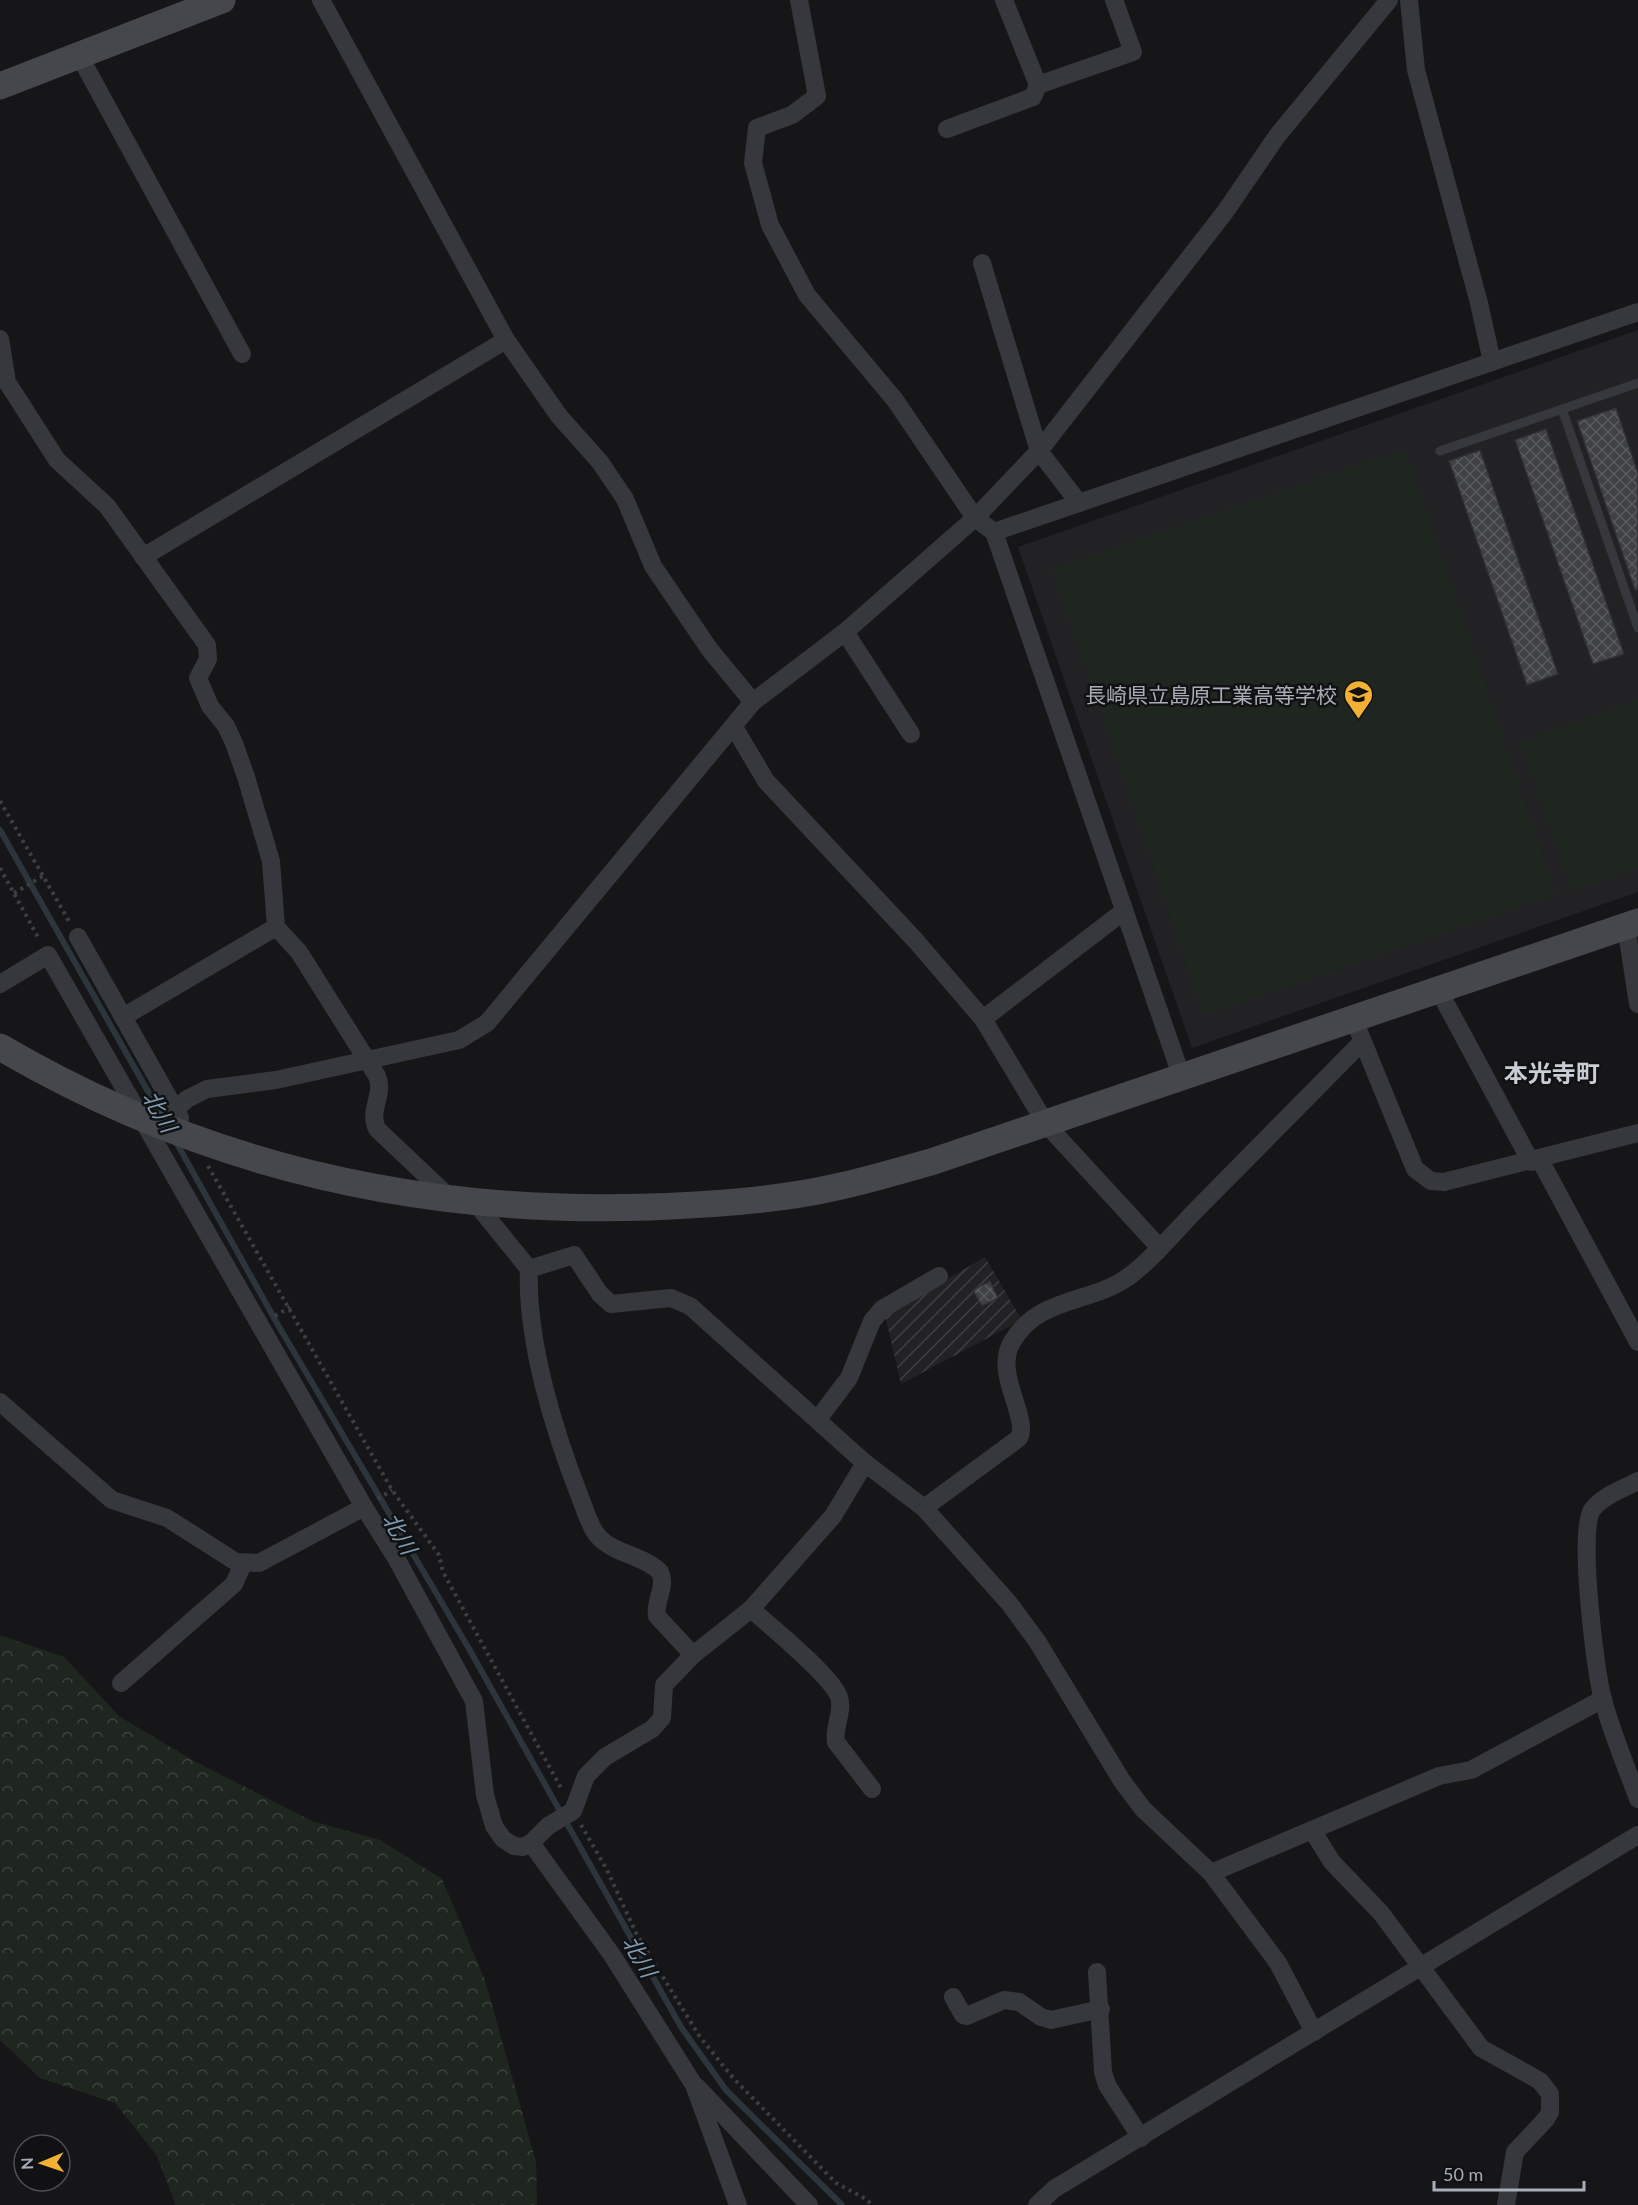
<svg xmlns="http://www.w3.org/2000/svg" width="1638" height="2205" font-family="Lato,'Noto Sans JP',sans-serif">
	<style>
		.built { fill: #222225 }
		.industrial { fill: url(#industrial-furrows) }
		.forest { fill: url(#forest-crowns) }
		.pitch { fill: #1e261f }
		.lines { fill: none; stroke-linecap: round; stroke-linejoin: round }
		.stream { stroke: #2c353c; stroke-width: 6 }
		.building { fill: url(#building-cross-hatch); stroke: #303034; stroke-width: 1.5 }
		.path { stroke: #3d3f44; stroke-width: 4; stroke-dasharray: 3 4.5; stroke-linecap: butt }
		.lane { stroke: #37383d; stroke-width: 9 }
		.street { stroke: #37383d; stroke-width: 18 }
		.secondary { stroke: #45474d; stroke-width: 27 }
		.labels { text-anchor: middle; dominant-baseline: central; stroke-width: 5; stroke-linejoin: round; paint-order: stroke }
		.poi-label { font-size: 21px; fill: #a8adb8; stroke: #111113; text-anchor: end }
		.water-label { font-size: 22px; font-style: italic; fill: #7f9bb3; stroke: #111113 }
		.quarter-label { font-size: 24px; font-weight: bold; fill: #c9ccd4; stroke: #111113 }
	</style>
	<defs>
		<pattern id="industrial-furrows" width="10" height="10" patternUnits="userSpaceOnUse" patternTransform="scale(1.5)"><rect width="10" height="10" fill="#222225"/><path d="M-1 1l2-2M0 10L10 0M9 11l2-2" fill="none" stroke="#3f3f43"/></pattern>
		<pattern id="forest-crowns" width="20" height="18" patternUnits="userSpaceOnUse" patternTransform="scale(1.5)"><rect width="20" height="18" fill="#1e261f"/><path d="M2 6a3 3 0 1 1 6 0M12 15a3 3 0 1 1 6 0" fill="none" stroke="#3c433d"/></pattern>
		<pattern id="building-cross-hatch" width="8" height="8" patternUnits="userSpaceOnUse" patternTransform="scale(1.5)"><rect width="8" height="8" fill="#404145"/><path d="M0 0l8 8M0 8l8-8" fill="none" stroke="#595a5e"/></pattern>
	</defs>
	<rect width="100%" height="100%" fill="#161618"/>
	<path class="built" d="M1638,330v562l-446,156 -174,-501z"/>
	<path class="industrial" d="M985,1257l37,63 -121,64 -16,-69z"/>
	<path class="forest" d="M0,1635l64,22 56,60 76,45 116,59 68,19 62,39 43,101 51,182 1,43h-361l-19,-49 -42,-53 -75,-25 -40,-38z"/>
	<g class="pitch">
		<path d="M1405,449l151,445 -352,121 -152,-446z"/>
		<path d="M1638,700v168l-66,23 -52,-149z"/>
	</g>
	<g class="lines">
		<g class="stream">
			<path d="M0,830l163,288"/>
			<path d="M175,1140l103,185 190,322 213,380 45,63 116,115"/>
		</g>
	</g>
	<g class="building">
		<path d="M1616,408l22,65v116l-3,1 -58,-169z"/>
		<path d="M1546,429l78,225 -31,10 -78,-224z"/>
		<path d="M1480,450l78,224 -31,11 -78,-224z"/>
		<path d="M990,1281l8,17 -16,8 -9,-16z"/>
	</g>
	<g class="lines">
		<g class="path">
			<path d="M0,801l70,122"/>
			<path d="M0,868l39,71"/>
			<path d="M14,893l29,-17"/>
			<path d="M208,1166l184,324 47,65 4,17 119,218"/>
			<path d="M275,1316l15,-9"/>
			<path d="M378,1499l14,-9"/>
			<path d="M581,1825l25,43 31,67 63,102 34,42 102,104 30,16 6,6"/>
		</g>
		<g class="lane">
			<path d="M1562,409l76,219"/>
			<path d="M1440,451l198,-68"/>
		</g>
		<g class="street">
			<path d="M321,0l185,340 53,76 41,46 25,37 28,67 57,84 43,52"/>
			<path d="M799,0l18,96 -25,19 -35,13 -4,35 17,62 37,70 88,105 80,118 19,14 188,546"/>
			<path d="M1409,0l7,70 63,233 13,59"/>
			<path d="M79,55l163,299"/>
			<path d="M1038,85l95,-33 -19,-52"/>
			<path d="M947,129l86,-32 5,-12 -34,-85"/>
			<path d="M982,263l57,188 40,52"/>
			<path d="M0,339l7,43 50,78 50,46 100,139 1,14 -10,19 12,28 16,20 8,17 12,34 25,84 5,66 23,25 78,124c8,18 -9,34 0,53l73,69"/>
			<path d="M994,532l644,-220"/>
			<path d="M143,557l363,-217"/>
			<path d="M845,632l66,102"/>
			<path d="M734,727l32,54 150,160 67,78 63,105 113,123"/>
			<path d="M1626,926l12,78"/>
			<path d="M78,937l102,181"/>
			<path d="M0,984l48,-29 316,552 32,51 78,143 11,94 9,31 9,13 11,7 9,1 8,-4 17,-17 25,-15 13,-35 19,-19 47,-28 10,-11 2,-33 29,-30 58,-46 82,-93 32,-53"/>
			<path d="M1438,989l93,173"/>
			<path d="M123,1017l153,-90"/>
			<path d="M983,1019l141,-108"/>
			<path d="M1359,1032l56,137 16,12 13,1 194,-49"/>
			<path d="M176,1109l11,-10 20,-10 69,-9 183,-40 28,-17 266,-321 92,-70 130,-114 64,-67 186,-239 52,-76 112,-136"/>
			<path d="M1540,1160l98,182"/>
			<path d="M474,1201l55,68c-3,71 25,162 51,228 5,12 9,28 17,38 15,19 47,20 63,37 7,15 -6,29 -3,44l36,39"/>
			<path d="M529,1269l45,-14 26,39 11,10 60,-6 19,8 175,157 59,45 85,95 28,38 85,140 21,28 68,64 67,90 36,69"/>
			<path d="M0,1402l112,98 55,18 69,44 23,1 105,-56"/>
			<path d="M818,1419l31,-41 23,-57 10,-12 57,-33"/>
			<path d="M1638,1481c-15,8 -36,15 -46,29 -14,21 3,161 11,190 9,33 23,66 35,99"/>
			<path d="M924,1508l95,-70c11,-20 -26,-65 -7,-96 27,-46 79,-38 116,-65 23,-16 50,-49 71,-70 54,-55 108,-110 163,-165"/>
			<path d="M751,1609c18,16 81,67 88,88 5,15 -6,30 -3,45l36,47"/>
			<path d="M121,1683l113,-99 9,-20"/>
			<path d="M1312,1830l20,32 49,51 100,135 59,33 10,13v18l-4,7 -31,33 -9,53"/>
			<path d="M531,1843l81,112 82,130 44,120"/>
			<path d="M1211,1873l228,-97 32,-6 132,-71"/>
			<path d="M1097,1972l6,100 4,13 34,53"/>
			<path d="M953,1997l10,18 4,1 37,-16 15,2 22,15 10,3 50,-11"/>
			<path d="M697,2087l112,118"/>
			<path d="M1037,2205l17,-16 584,-354"/>
		</g>
		<g class="secondary">
			<path d="M0,86l222,-86"/>
			<path d="M0,1047c201,118 418,168 650,160 60,-2 123,-6 182,-19 34,-7 66,-17 99,-26l707,-240"/>
		</g>
	</g>
	<defs>
		<symbol id="school-pin" viewBox="-11 -11 22 30"><path d="M0 17L-7.5 6A9.5 9.5 0 1 1 7.5 6Z" fill="#f2b134" stroke="#111113"/><path d="M0-5L7-2L0 1L-7-2ZM-4 1L0 2.5L4 1V4Q0 6-4 4Z" fill="#111"/></symbol>
	</defs>
	<g fill-rule="evenodd">
		<use href="#school-pin" x="1342" y="678" width="33" height="45"/>
	</g>
	<g class="labels">
		<g class="poi-label">
			<text x="1337" y="694">長崎県立島原工業高等学校</text>
		</g>
		<g class="water-label">
			<text transform="translate(160 1111) rotate(60)">北川</text>
			<text transform="translate(400 1533) rotate(60)">北川</text>
			<text transform="translate(640 1956) rotate(60)">北川</text>
		</g>
		<g class="quarter-label">
			<text x="1552" y="1072">本光寺町</text>
		</g>
	</g>
	<g transform="translate(42 2163) rotate(268)"><circle r="28" fill="#111113" stroke="#4d4f55" stroke-width="1.5"/>
	<path d="M0-4.5L10 22L0 15L-10 22Z" fill="#f2b134"/>
	<text y="-9" font-size="16" font-weight="bold" text-anchor="middle" fill="#a8adb8">N</text>
	</g>
	<path d="M1434 2181v9h150v-9" fill="none" stroke="#a8adb8" stroke-width="3"/>
	<text x="1443" y="2181" font-size="18" fill="#a8adb8" stroke="#111113" stroke-width="4.5" paint-order="stroke">50 m</text>
</svg>
